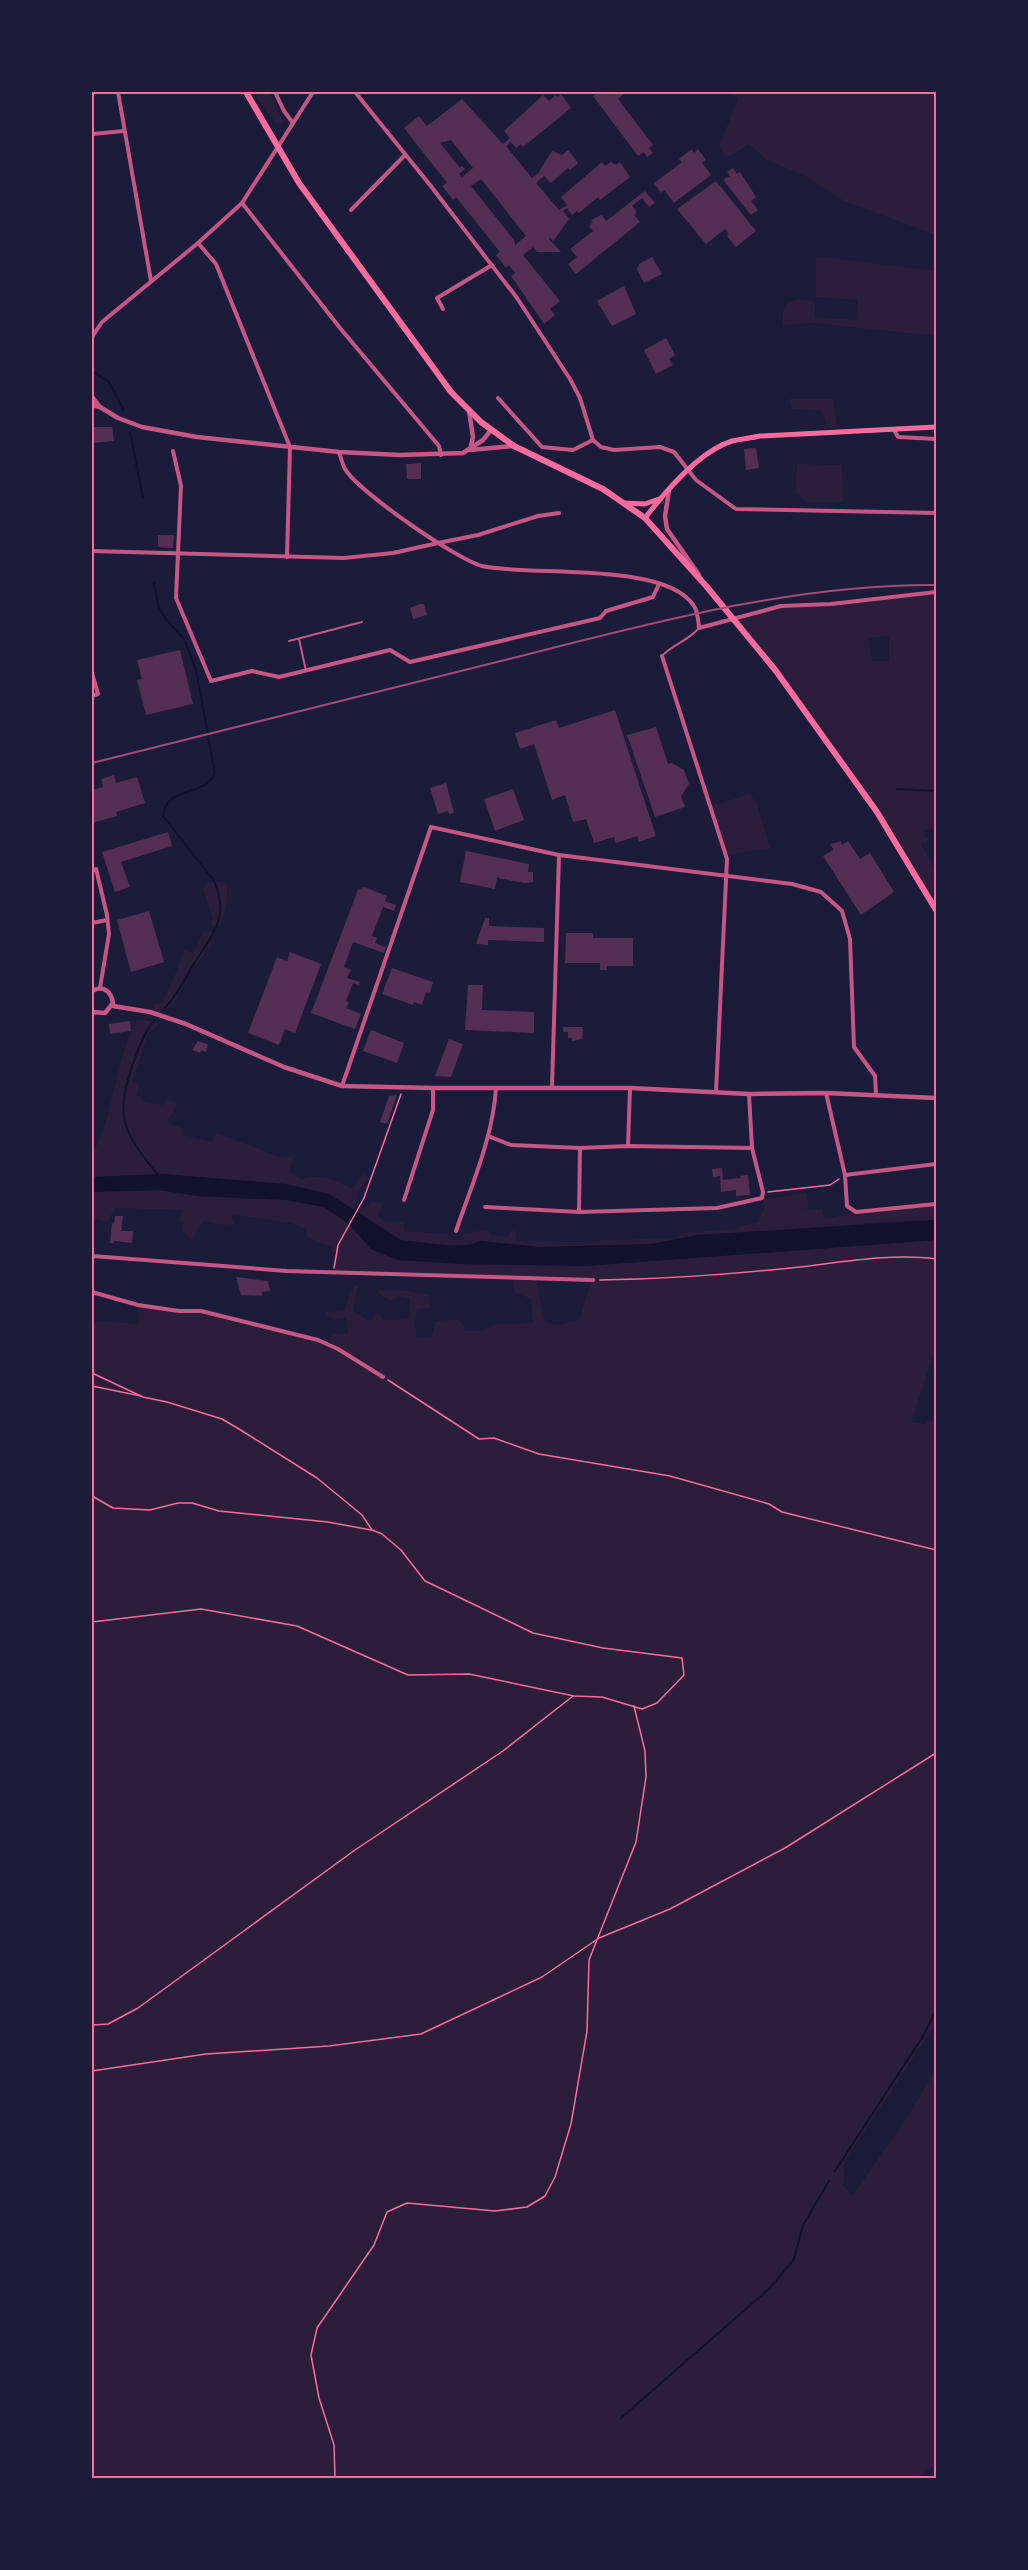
<svg xmlns="http://www.w3.org/2000/svg" width="1028" height="2570" font-family="'PT Sans',sans-serif">
	<style>
		.green { fill: #2a1e3b; fill-rule: evenodd }
		.water { fill: #12122b }
		.lines { fill: none; stroke-linecap: round; stroke-linejoin: round }
		.stream { stroke: #12122b; stroke-width: 2 }
		.building { fill: #542f53; fill-rule: evenodd }
		.path { stroke: #ff6b9d; stroke-width: 1.5 }
		.service { stroke: #c65784; stroke-width: 2 }
		.minor { stroke: #c65784; stroke-width: 4 }
		.tertiary { stroke: #c65784; stroke-width: 4.5 }
		.secondary { stroke: #ff6b9d; stroke-width: 5 }
		.primary { stroke: #ff6b9d; stroke-width: 6 }
		.rail { stroke: #a44b75; stroke-width: 2 }
		.neatline { fill: none; stroke: #ff6b9d; stroke-width: 2 }
	</style>
	<rect width="100%" height="100%" fill="#1b1b3a"/>
	<g class="green">
		<path d="M253,92h16l15,31h-9z"/>
		<path d="M734,92h202v143l-92,-34 -37,-24 -40,-17 -18,-16 -19,12h-5l-6,-9 19,-49 -5,-3z"/>
		<path d="M816,256l120,15v65l-122,-13 -31,2v-13l2,-7 12,-6 18,2v16l41,3 1,-20 -41,-3z"/>
		<path d="M789,399h44l4,29h-9l-6,-17 -30,-2z"/>
		<path d="M797,464l45,1 1,37h-37l-10,-9z"/>
		<path d="M936,592v232h-2v5l-9,1 -1,6 4,2 -1,4 -6,2 15,27 -3,1 3,9v29l-59,-98 -128,-176 -9,-19 41,-11 51,-2zM889,636v25h-17l-3,-23z"/>
		<path d="M750,794l7,10 13,44 -44,7 -15,-49z"/>
		<path d="M214,881l13,2c1,13 0,35 -10,45l-6,-3 -1,-4 3,-1 -10,-32 4,-2v-3z"/>
		<path d="M204,932h7l3,10 -26,33 -11,23 -6,9 -17,7 -1,-10 8,-1c10,-17 17,-35 23,-53l9,3z"/>
		<path d="M137,1019l22,4 -11,11 -16,48 8,2 -4,11 7,2 -1,4 21,4 3,-5 12,3c-3,8 -8,12 -11,20l18,6 -2,6 30,7 3,-9 67,25 11,-2 -5,16 12,8c16,-8 37,0 51,9l11,-15 6,4 -11,13 -3,19 -26,-16 -112,-15 -54,-5 -71,3v-29l4,-1c19,-41 20,-87 41,-128z"/>
		<path d="M159,1190l39,6 88,4 39,7 23,16 23,26 27,11 187,6 351,-26v107l-25,75 13,2 7,-4 5,2v601l-91,138 -2,25 10,9 55,-79 28,-47v395l-19,14h-24l-1,-3 -2,3h-798v-1155l10,-2 37,3 -1,-19 41,6h22l132,35 -4,-8 5,-4 14,-1 -2,-15 -12,1 -8,-3v-4l19,-1 4,-17 5,-8h4l-5,25 17,10 8,-8 6,7 25,-1 1,-21 -11,-2 -8,5 -10,-6 -3,-5 31,1 20,4 2,13 -14,1 -2,12 2,17h14l5,-17 23,-2 7,12h15l15,-7 37,-1 -2,-24 -17,-7 -2,-14 -179,-6 3,-21 -4,1 -1,-5 -24,-10 -1,-8 -15,-6 -60,-9 3,11 -19,-1 -12,-3 -11,19 -9,-9v-9h-4l3,-12 -67,-2 -8,14 -15,-4v-26zM536,1279l56,1 -13,40 -22,5 -12,-3z"/>
		<path d="M807,1193l2,16 -7,1h20l2,9 32,-7 80,-8v16l-37,1 -166,13 -36,1 -45,9 -112,3 -60,-6c-15,6 -66,5 -81,-2 -14,-6 -27,-18 -40,-26l13,-12 10,3 -4,13 10,5 15,-1 2,10 42,3 5,5 10,1 1,-7 25,-3 2,5 17,2 4,-6h4l1,10 63,1 84,-4 12,1 7,-6 50,-4 26,-7 7,-15 -2,-8z"/>
	</g>
	<path class="water" d="M163,1174l123,10 43,10 72,46 54,6 16,-1 9,-4 60,6 112,-3 46,-9 238,-15v20l-351,26 -126,-2 -61,-4 -27,-11 -23,-26 -24,-16 -38,-7 -88,-4 -39,-6 -67,2v-15z"/>
	<g class="lines">
		<g class="stream">
			<path d="M92,371l17,11 14,27"/>
			<path d="M130,432l13,66"/>
			<path d="M154,583l4,22 7,13 19,21 12,30 19,105c-3,4 -6,9 -10,11 -16,8 -40,8 -42,31l51,65c16,35 -1,53 -19,81 -10,16 -17,32 -30,46"/>
			<path d="M897,789l39,2"/>
			<path d="M154,1021c-12,14 -16,29 -22,46 -18,53 -7,67 26,108"/>
			<path d="M835,2171l88,-135 13,-26"/>
			<path d="M621,2418l149,-130 24,-29 9,-34 26,-44"/>
		</g>
	</g>
	<g class="building">
		<path d="M599,92h25l1,1 -7,6 35,46 -4,3 4,5 -6,4 -3,-5 -6,4 -45,-60z"/>
		<path d="M561,94l10,14 -48,39 -2,-3 -5,4 -5,-6 -5,4 26,32 6,-5 14,-22 10,4 6,-5 10,13 -8,7 -2,-2 -17,15 -7,-7 -8,7 23,27 8,-5 -6,-8 41,-35 3,4 6,-4 5,3 4,-3 10,15 -30,23 -2,-3 -19,16 -2,-2 -5,4 -5,-7 -4,3 6,8 -16,22 -3,-3 -1,1 12,13h-24l-4,-5 -10,8 37,46 -10,8 5,6 -11,9 -33,-48 4,-3 -6,-8 -3,3 -10,-13 4,-3 -44,-55 -3,3 -11,-14 5,-3 -43,-55 15,-12 8,10 35,-27 41,45 7,-6 -6,-7 39,-36 6,6 6,-6 3,2zM451,140l22,28 -11,9 -3,-3 6,-5 -3,-3 -2,2 -20,-25zM481,179l45,57 -11,9 -1,-5 -43,-54z"/>
		<path d="M692,149l2,4 4,-4 8,11 -4,3 9,12 -37,28 -10,-13 -3,3 -7,-10 28,-21 -3,-3z"/>
		<path d="M733,168l4,6 3,-2 2,3 14,22 -5,4 7,9 -7,5 -26,-33 -1,-3 6,-3 -3,-4z"/>
		<path d="M716,181l40,50 -20,16 -9,-11 2,-2 -4,-5 -19,15 -29,-35z"/>
		<path d="M645,191l10,12 -6,4 -7,-9 -10,8 5,6 -3,3 6,7 -64,52 -8,-10 9,-7 -7,-8 23,-18 -4,-5 4,-4 -2,-2 11,-5 4,6z"/>
		<path d="M652,257l10,17 -18,9 -7,-14 2,-5z"/>
		<path d="M624,286l12,28 -24,12 -15,-25z"/>
		<path d="M666,338l9,17 -6,4 4,6 -17,9 -12,-24z"/>
		<path d="M92,427h20l2,14 -22,2z"/>
		<path d="M756,448l3,20 -13,2 -2,-21z"/>
		<path d="M421,463v16h-14l-1,-15z"/>
		<path d="M158,535h16l-1,13 -15,-1z"/>
		<path d="M419,604h5l3,11 -14,4 -3,-11z"/>
		<path d="M180,650l13,54 -47,11 -9,-35 5,-1 -5,-19z"/>
		<path d="M615,710l41,126 -17,6 -2,-6 -21,7 -2,-6 -20,6 -8,-24 -13,3 -8,-27 -13,5 -18,-56 -14,5 -5,-16 41,-13 3,8z"/>
		<path d="M656,727l12,37 4,-1 12,7 5,14 -8,12 4,11 -30,10 -28,-82z"/>
		<path d="M114,775l2,8 21,-6 8,26 -29,9 1,4 -25,7v-33l11,-3 -2,-8z"/>
		<path d="M446,783l8,30 -5,1 -1,-3 -10,3 -8,-26z"/>
		<path d="M513,789l11,31 -29,11 -11,-32z"/>
		<path d="M168,832l4,14 -51,16 9,25 -15,5 -13,-40z"/>
		<path d="M841,841l1,4 6,-4 12,18 10,-6 24,39 -33,23 -38,-59 10,-6 -2,-6z"/>
		<path d="M466,851l63,13 -1,8h5v10l-8,1 -28,-5 -2,11 -35,-7z"/>
		<path d="M364,887l23,9 -2,5 11,4 -2,6 -11,-4 -11,29 5,2 -2,5 11,4 -2,6 -31,-11 -9,25 7,3 -4,8 13,4 -1,3 -6,-2 -7,18 3,2 -3,5 15,6 -6,15 -44,-16 47,-123z"/>
		<path d="M149,911l15,51 -33,10 -14,-52z"/>
		<path d="M485,918h4v8l55,2v14l-56,-2v5l-12,-1z"/>
		<path d="M566,933h27v5h40v28h-26v4h-7v-7h-35z"/>
		<path d="M290,952l31,12 -26,69 -10,-4 -6,16 -31,-12 29,-76 10,4z"/>
		<path d="M392,968l41,14 -3,11 -4,-1 -4,13 -8,-3 -1,3 -31,-11z"/>
		<path d="M468,985h15l-1,25 52,2v21l-69,-3z"/>
		<path d="M130,1021l1,10 -21,3 -1,-10z"/>
		<path d="M563,1027h20l-1,12 -10,2v-3h-4v-6h-5z"/>
		<path d="M371,1030l33,13 -7,20 -34,-12z"/>
		<path d="M449,1039l14,5 -12,33 -16,-1z"/>
		<path d="M198,1041l10,3 -2,8 -5,-2 -1,3 -8,-3z"/>
		<path d="M397,1095l-10,29 -7,-2 9,-26z"/>
		<path d="M722,1168l1,12 18,-2 -1,-2 8,-1 2,20 -14,1v-6l-15,2 -1,-16 -7,1 -1,-8z"/>
		<path d="M115,1216h8l-2,15h12l-1,12 -18,-2 -1,2h-3l2,-20 2,1z"/>
		<path d="M236,1277l32,4 2,10 -8,1v4l-21,-1z"/>
	</g>
	<g class="lines">
		<g class="path">
			<path d="M768,1192l62,-7 9,-6"/>
			<path d="M334,1268l4,-23 26,-47 37,-104"/>
			<path d="M600,1280c67,-1 133,-6 200,-13 44,-5 92,-14 136,-8"/>
			<path d="M92,1373l51,24 24,5 55,17 17,10 78,49 45,37 10,15 10,4 19,16 24,31 19,9 89,43 70,15 79,10 2,17 -27,28 -15,6 -40,-12 -28,-1 -105,-22 -61,1 -111,-49 -96,-17 -109,13"/>
			<path d="M388,1380l91,59 15,-1 45,16 131,22 99,28 13,8 154,38"/>
			<path d="M92,1386l49,10"/>
			<path d="M92,1496l21,12 37,2 28,-7h14l27,8 109,11 43,8"/>
			<path d="M92,2025l16,-1 30,-16 217,-158 148,-99 70,-55"/>
			<path d="M92,2071l114,-17 123,-8 92,-12 121,-57 57,-39 71,-29 115,-61 151,-95"/>
			<path d="M335,2478l-1,-33 -15,-47 -8,-43 6,-27 57,-83 13,-33 20,-9 88,8 32,-4 18,-11 10,-19 16,-53 16,-93 2,-71 47,-118 10,-65 -1,-26 -11,-45"/>
		</g>
		<g class="service">
			<path d="M299,639l7,32"/>
			<path d="M289,641l73,-19"/>
			<path d="M662,656c11,-12 26,-15 37,-28"/>
		</g>
		<g class="minor">
			<path d="M118,92l33,189"/>
			<path d="M275,92l9,19 9,12"/>
			<path d="M355,92l75,93 87,113 53,81 10,19 13,42 8,7 13,3 46,-3 14,5 22,28 40,29 200,4"/>
			<path d="M92,134l32,-3"/>
			<path d="M242,203l98,125 99,118 2,9"/>
			<path d="M351,210l54,-55"/>
			<path d="M198,243l18,21 74,183 -3,110"/>
			<path d="M443,309l-6,-11 55,-33"/>
			<path d="M92,337l10,-15 96,-79 44,-40 71,-111"/>
			<path d="M498,398l44,49 31,3 20,-10"/>
			<path d="M894,430l4,7 38,2"/>
			<path d="M173,451l8,35 -5,112 35,83 41,-10 27,6 111,-27 20,12 190,-44 6,-7 47,-14 6,-13"/>
			<path d="M339,452c2,5 3,12 6,17 14,23 111,90 137,97 49,11 184,-5 212,40 4,6 4,14 5,22l82,-22 50,-2 105,-12"/>
			<path d="M92,551l252,7 49,-5 45,-10 40,-8 60,-19 21,-3"/>
			<path d="M662,656l65,203 -11,233"/>
			<path d="M92,673l6,21 -6,2"/>
			<path d="M92,871l4,-2 11,46 2,19 -9,54"/>
			<path d="M92,923l15,-3"/>
			<path d="M342,1086l89,-259 128,28 233,29 29,8 21,19 8,28 4,108 21,29 1,19"/>
			<path d="M552,1087l7,-232"/>
			<path d="M826,1093l19,82 2,31 9,6 80,-8"/>
			<path d="M488,1136l23,9 69,3 48,-2 124,2"/>
			<path d="M628,1146l2,-58"/>
			<path d="M845,1175l91,-11"/>
			<path d="M404,1200l29,-90v-22"/>
			<path d="M485,1207l94,5 138,-4 45,-10 1,-6 -11,-44 -3,-54"/>
			<path d="M579,1212l1,-64"/>
			<path d="M456,1231c16,-47 37,-94 40,-143"/>
			<path d="M92,1256l195,15 306,9"/>
			<path d="M92,1292l46,13 41,6h22l117,29 20,9 45,28"/>
		</g>
		<g class="tertiary">
			<path d="M92,397l8,10 18,11 24,9 55,10 142,15 61,3 63,-2 20,-13 8,-10"/>
			<path d="M92,405l8,2"/>
			<path d="M469,411l4,26 -3,13"/>
			<path d="M470,450l44,-4"/>
			<path d="M669,491l-4,25 2,13 32,46"/>
			<path d="M92,991c11,-6 19,0 21,12l-8,10 -13,-1"/>
			<path d="M113,1006l37,6 36,12 98,43 58,19 91,2h197l119,6 77,-1 110,5"/>
		</g>
		<g class="secondary">
			<path d="M624,503l21,1 14,-5"/>
			<path d="M645,518c20,-26 55,-67 87,-77 9,-2 19,-3 28,-5l176,-9"/>
		</g>
		<path class="primary" d="M246,92l53,91 152,209 30,30 33,24 89,43 42,29 62,69 69,84 101,141 59,98"/>
		<path class="rail" d="M92,763c139,-35 278,-69 417,-104 139,-35 283,-75 427,-74"/>
	</g>
	<rect width="1028" height="2570" fill="none" stroke="#1b1b3a" stroke-width="186"/>
	<rect x="93" y="93" width="842" height="2384" class="neatline"/>
</svg>
